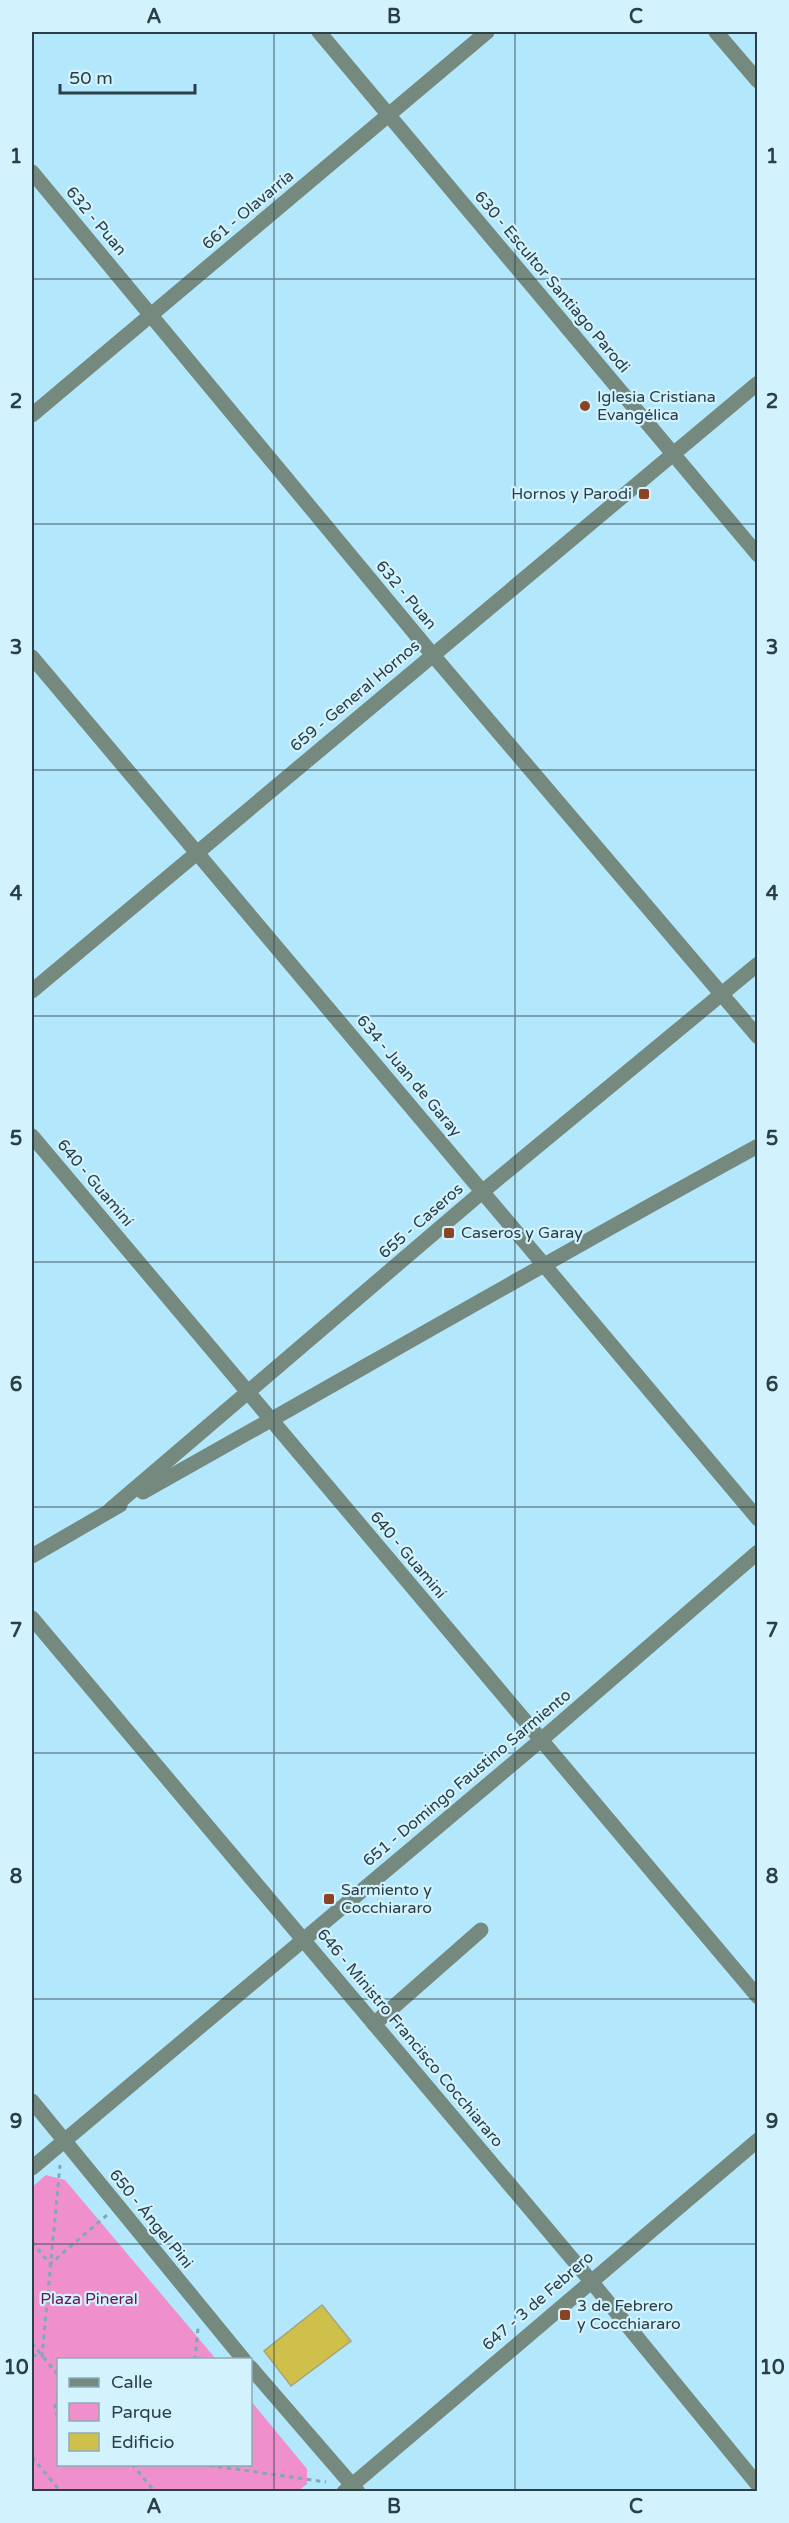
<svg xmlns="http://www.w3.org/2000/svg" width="789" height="2523" font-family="'Varela Round',sans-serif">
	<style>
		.green { fill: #ef8fcb }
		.building { fill: #cec04a; stroke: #a9a478; stroke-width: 1.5 }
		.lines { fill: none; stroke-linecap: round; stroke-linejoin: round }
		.path { stroke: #80a9b8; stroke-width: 3; stroke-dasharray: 4.5 4.5; stroke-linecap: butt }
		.minor { stroke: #76897f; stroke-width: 15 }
		.grid { fill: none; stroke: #2a3f47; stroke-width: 1.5; stroke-opacity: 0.55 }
		.poi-dot { fill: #8b4324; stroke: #d2f2fe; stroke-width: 2 }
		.labels { text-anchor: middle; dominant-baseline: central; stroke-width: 4.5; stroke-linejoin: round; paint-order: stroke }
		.street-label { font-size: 16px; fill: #2a3f47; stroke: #d2f2fe }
		.poi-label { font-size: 16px; fill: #2a3f47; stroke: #d2f2fe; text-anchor: start }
		.park-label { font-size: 16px; fill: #6a1651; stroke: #d2f2fe }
		.neatline { fill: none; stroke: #2a3f47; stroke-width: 2 }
		.grid-label { font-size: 20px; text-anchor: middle; font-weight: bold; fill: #2a3f47 }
	</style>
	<rect width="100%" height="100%" fill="#b3e8fc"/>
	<path class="green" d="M46,2175l19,5 151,179 -158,1v104h192l1,-63 56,68v15l-9,7h-266v-304z"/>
	<path class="building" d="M322,2305l29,36 -60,45 -27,-35z"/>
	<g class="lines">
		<g class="path">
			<path d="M32,2242l18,22 57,-49"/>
			<path d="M32,2343l26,32"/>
			<path d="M32,2355l10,1 18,-191"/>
			<path d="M195,2360l3,-32"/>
			<path d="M58,2395l-3,12 3,14"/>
			<path d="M32,2457l29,35"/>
			<path d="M132,2464l23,28"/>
			<path d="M200,2464l126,18"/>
		</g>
		<g class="minor">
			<path d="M319,32l439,523"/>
			<path d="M716,32l42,49"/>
			<path d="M32,172l400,482 326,383"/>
			<path d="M32,415l455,-383"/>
			<path d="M32,657l726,862"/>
			<path d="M32,991l726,-608"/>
			<path d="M32,1136l726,861"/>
			<path d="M143,1492c205,-115 408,-233 615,-346"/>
			<path d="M111,1509l371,-317 276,-228"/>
			<path d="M32,1556l88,-51"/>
			<path d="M32,1618l558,662 168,205"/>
			<path d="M374,2024l107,-94"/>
			<path d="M32,2101l212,259"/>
			<path d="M32,2168l509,-428 217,-188"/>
			<path d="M250,2367l108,125"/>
			<path d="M344,2492l414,-352"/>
		</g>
	</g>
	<path class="grid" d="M274,32v2460M515,32v2460M32,279h726M32,524h726M32,770h726M32,1016h726M32,1262h726M32,1507h726M32,1753h726M32,1999h726M32,2244h726"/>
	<g class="poi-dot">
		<circle cx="585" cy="406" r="6"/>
		<rect x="638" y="488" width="12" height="12" rx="3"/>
		<rect x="443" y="1227" width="12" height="12" rx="3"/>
		<rect x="323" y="1893" width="12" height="12" rx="3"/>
		<rect x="559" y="2309" width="12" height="12" rx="3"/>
	</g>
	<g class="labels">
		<g class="street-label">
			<text transform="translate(248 210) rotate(-40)">661 - Olavarría</text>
			<text transform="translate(96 221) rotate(50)">632 - Puan</text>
			<text transform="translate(552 282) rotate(50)">630 - Escultor Santiago Parodi</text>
			<text transform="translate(406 595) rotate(50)">632 - Puan</text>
			<text transform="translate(355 696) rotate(-40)">659 - General Hornos</text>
			<text transform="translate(409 1076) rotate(50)">634 - Juan de Garay</text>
			<text transform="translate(95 1183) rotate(50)">640 - Guaminí</text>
			<text transform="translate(421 1221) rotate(-41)">655 - Caseros</text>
			<text transform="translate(408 1555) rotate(50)">640 - Guaminí</text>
			<text transform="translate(467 1778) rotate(-40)">651 - Domingo Faustino Sarmiento</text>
			<text transform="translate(410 2038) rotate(50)">646 - Ministro Francisco Cocchiararo</text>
			<text transform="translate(151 2219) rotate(51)">650 - Ángel Pini</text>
			<text transform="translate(538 2301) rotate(-41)">647 - 3 de Febrero</text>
		</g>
		<g class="poi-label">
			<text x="597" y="397">Iglesia Cristiana<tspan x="597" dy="18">Evangélica</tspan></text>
			<text x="632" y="494" text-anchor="end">Hornos y Parodi</text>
			<text x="461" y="1233">Caseros y Garay</text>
			<text x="341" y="1890">Sarmiento y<tspan x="341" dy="18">Cocchiararo</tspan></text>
			<text x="577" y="2306">3 de Febrero<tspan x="577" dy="18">y Cocchiararo</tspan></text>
		</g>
		<g class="park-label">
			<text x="89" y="2299">Plaza Pineral</text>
		</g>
	</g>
	<rect width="789" height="2523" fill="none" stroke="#d2f2fe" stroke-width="66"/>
	<rect x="57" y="2358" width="195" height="108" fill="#d2f2fe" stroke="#8faab5" stroke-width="1.5"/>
	<rect x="69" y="2378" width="30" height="9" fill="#76897f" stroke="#8faab5" stroke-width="1.5"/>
	<text x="111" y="2388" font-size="18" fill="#2a3f47">Calle</text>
	<rect x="69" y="2403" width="30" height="18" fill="#ef8fcb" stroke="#8faab5" stroke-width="1.5"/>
	<text x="111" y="2418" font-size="18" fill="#2a3f47">Parque</text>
	<rect x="69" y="2433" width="30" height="18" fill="#cec04a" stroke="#8faab5" stroke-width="1.5"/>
	<text x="111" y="2448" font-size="18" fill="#2a3f47">Edificio</text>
	<path d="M60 84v9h135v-9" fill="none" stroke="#2a3f47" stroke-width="3"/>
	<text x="69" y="84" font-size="18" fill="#2a3f47" stroke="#d2f2fe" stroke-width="4.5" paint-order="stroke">50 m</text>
	<rect x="33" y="33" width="723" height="2457" class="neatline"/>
	<g class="grid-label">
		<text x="154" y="23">A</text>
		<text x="394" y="23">B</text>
		<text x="636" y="23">C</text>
		<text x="16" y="163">1</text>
		<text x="772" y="163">1</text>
		<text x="16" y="408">2</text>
		<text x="772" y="408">2</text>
		<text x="16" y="654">3</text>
		<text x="772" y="654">3</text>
		<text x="16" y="900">4</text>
		<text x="772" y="900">4</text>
		<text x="16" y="1145">5</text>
		<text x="772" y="1145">5</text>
		<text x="16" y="1391">6</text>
		<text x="772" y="1391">6</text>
		<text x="16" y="1637">7</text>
		<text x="772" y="1637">7</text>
		<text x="16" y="1883">8</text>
		<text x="772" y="1883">8</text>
		<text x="16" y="2128">9</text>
		<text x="772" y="2128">9</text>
		<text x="16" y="2374">10</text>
		<text x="772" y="2374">10</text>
		<text x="154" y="2513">A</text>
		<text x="394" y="2513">B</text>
		<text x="636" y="2513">C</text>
	</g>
</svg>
